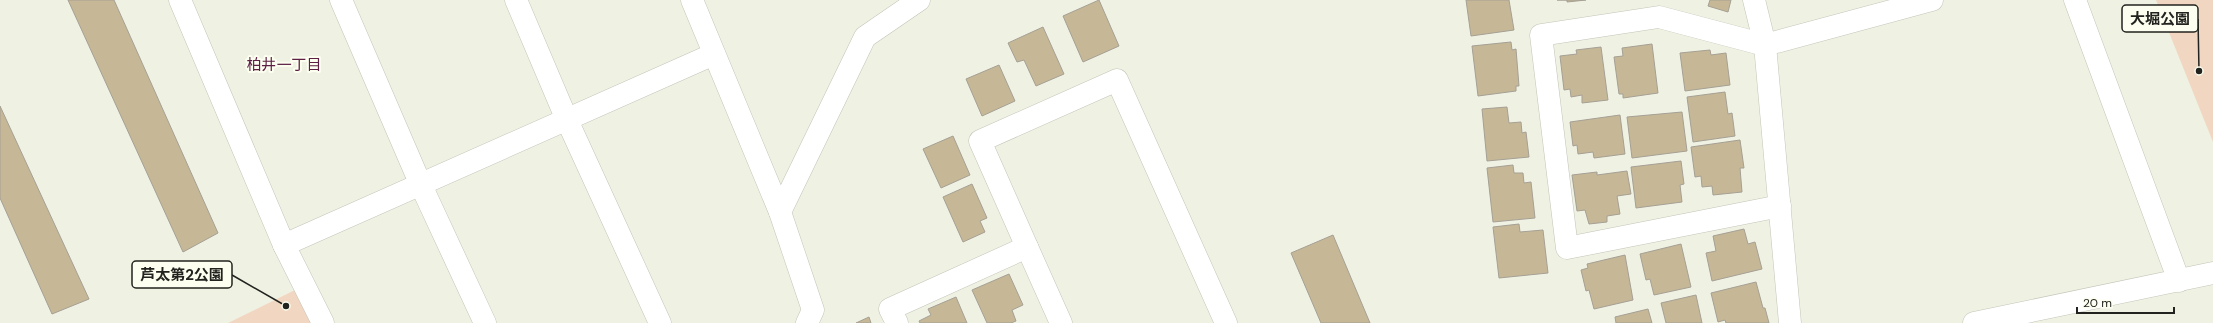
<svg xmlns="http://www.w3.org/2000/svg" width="2213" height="323" font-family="'DM Sans','Noto Sans JP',sans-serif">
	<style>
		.green { fill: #f1d7c2 }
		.building { fill: #c6b897; stroke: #a5a094 }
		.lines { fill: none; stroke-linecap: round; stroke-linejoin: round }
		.minor-casing { stroke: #c3c5b8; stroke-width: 23 }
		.minor { stroke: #fff; stroke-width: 22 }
		.labels { text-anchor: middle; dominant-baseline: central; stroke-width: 4; stroke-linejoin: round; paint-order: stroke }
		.neighbourhood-label { font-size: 15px; fill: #5d2044; stroke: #fcfef0 }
		.leader { fill: none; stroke: #22231e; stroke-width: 1.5 }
		.callout-dot { fill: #22231e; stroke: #fcfef0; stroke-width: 1.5 }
		.callout { fill: #fcfef0; stroke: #22231e; stroke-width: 1.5 }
		.callout-label { font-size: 15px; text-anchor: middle; font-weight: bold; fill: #22231e }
	</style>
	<rect width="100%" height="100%" fill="#eff1e3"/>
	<g class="green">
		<path d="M2156,0h57v142z"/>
		<path d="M299,288l17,35h-88z"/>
	</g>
	<g class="building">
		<path d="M68,0h46l104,233 -35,19z"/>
		<path d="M1099,0l20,46 -36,16 -20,-46z"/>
		<path d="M1466,0h43l5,30 -43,6z"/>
		<path d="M1557,0h29l-19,2v-2z"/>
		<path d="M1710,0h21l-3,12 -20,-6z"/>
		<path d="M1043,27l21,47 -28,12 -12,-26 -7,2 -9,-19z"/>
		<path d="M1511,42l1,8 4,-1 3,37h-3v5l-38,5 -6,-50z"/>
		<path d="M1652,44l6,49 -35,5v-4h-4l-5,-37 9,-1 -1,-8z"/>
		<path d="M1601,47l7,53 -26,3v-8l-11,2 -1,-8 -6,1 -4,-34 17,-2 -1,-4z"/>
		<path d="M1710,50l1,5 15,-2 4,32 -45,6 -5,-38z"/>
		<path d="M999,65l16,36 -33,15 -16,-37z"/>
		<path d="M1725,92l3,22 4,-1 3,23 -42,6 -6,-45z"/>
		<path d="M0,106l89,193 -37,15 -52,-116z"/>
		<path d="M1507,107l2,16 12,-1 1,11 4,-1 3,25 -42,4 -5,-52z"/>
		<path d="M1682,112l5,39 -55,7 -5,-41z"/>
		<path d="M1620,115l5,39 -31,4 -1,-6 -15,2 -1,-9 -4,1 -3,-24z"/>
		<path d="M953,136l17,39 -29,13 -18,-39z"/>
		<path d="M1740,140l4,28h-4l2,24 -29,3 -1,-9 -10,1 -1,-11 -6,1 -4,-30z"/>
		<path d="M1681,161l3,23 -4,1 2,17 -46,6 -5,-41z"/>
		<path d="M1513,165l1,8h9l1,10 7,-1 4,36 -42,4 -6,-54z"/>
		<path d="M1627,171l4,23 -14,2 3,18 -13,2v6l-18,2 -4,-14 -8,1 -5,-36 25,-3v3z"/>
		<path d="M972,184l15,34 -7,3 5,11 -22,10 -20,-45z"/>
		<path d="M1519,224l1,8 23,-2 5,43 -49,5 -6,-51z"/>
		<path d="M1744,229l4,15 7,-2 7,27 -50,12 -6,-28 10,-2 -3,-15z"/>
		<path d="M1333,235l37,88h-49l-30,-70z"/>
		<path d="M1681,244l10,43 -37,8 -4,-16 -4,1 -6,-26z"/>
		<path d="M1625,255l8,45 -39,9 -5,-19 -3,1 -5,-21 7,-2 -1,-4z"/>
		<path d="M1009,274l14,31 -11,5 4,11 -5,2h-24l-15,-33z"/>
		<path d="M1756,282l7,26h2l4,15h-43l-1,-3 -7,2 -7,-29z"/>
		<path d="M1696,295l6,28h-36l-5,-20z"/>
		<path d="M956,297l11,26h-47l-1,-2 12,-6 -3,-6z"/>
		<path d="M1648,309l4,14h-36l-1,-6z"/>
		<path d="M869,317l2,6h-15z"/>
	</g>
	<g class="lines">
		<defs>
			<g id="minor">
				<path d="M180,0l104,245 39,78"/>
				<path d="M341,0l79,183 65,140"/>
				<path d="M516,0l51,120 93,203"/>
				<path d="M692,0l88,212"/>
				<path d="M1754,0l11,45 25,278"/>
				<path d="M2075,0l104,281"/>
				<path d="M1780,206l-213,42 -26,-213 118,-18 106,28 167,-45"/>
				<path d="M284,245l430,-191"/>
				<path d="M1027,247l34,76"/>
				<path d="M807,323l6,-13 -33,-98 85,-175 54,-37"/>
				<path d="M897,323l-7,-14 137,-62 -47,-106 137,-61 109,243"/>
				<path d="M1974,323l239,-50"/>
			</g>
		</defs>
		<use href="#minor" class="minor-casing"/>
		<use href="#minor" class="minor"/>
	</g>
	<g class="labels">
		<g class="neighbourhood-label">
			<text x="284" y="65">柏井一丁目</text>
		</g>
	</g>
	<path class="leader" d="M2199 71L2198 19M286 306L232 275"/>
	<g class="callout-dot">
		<circle cx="2199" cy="71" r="4"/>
		<circle cx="286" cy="306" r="4"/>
	</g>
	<g class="callout">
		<rect x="2122" y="5" width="76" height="27" rx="4"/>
		<rect x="132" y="261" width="100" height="27" rx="4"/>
	</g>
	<g class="callout-label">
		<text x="2160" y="24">大堀公園</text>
		<text x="182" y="280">芦太第2公園</text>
	</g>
	<path d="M2077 307v6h97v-6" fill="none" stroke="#22231e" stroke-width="2"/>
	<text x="2083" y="307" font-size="12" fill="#22231e" stroke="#fcfef0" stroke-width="3" paint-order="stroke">20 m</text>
</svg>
